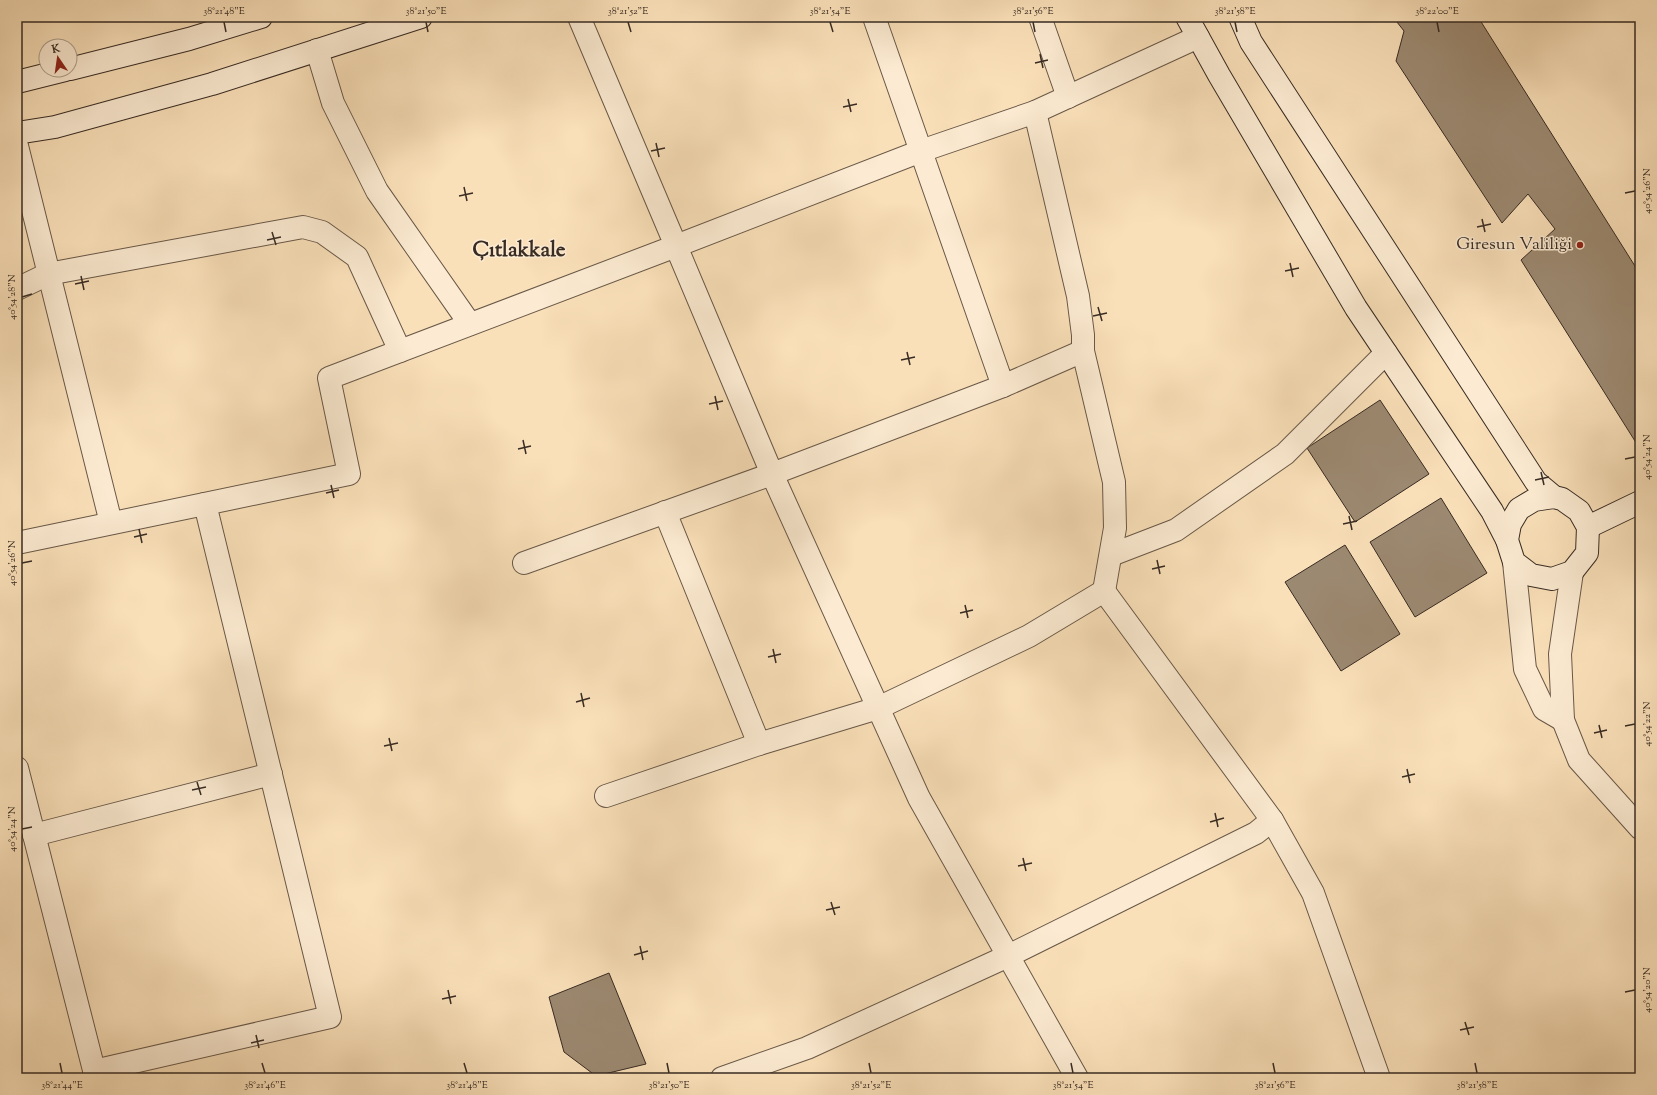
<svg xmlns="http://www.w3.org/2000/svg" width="1657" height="1095" font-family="'Sorts Mill Goudy',serif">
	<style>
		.building { fill: #9c8971; stroke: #372b23 }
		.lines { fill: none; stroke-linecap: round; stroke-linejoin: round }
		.street-casing { stroke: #685848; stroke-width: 24 }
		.secondary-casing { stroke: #372b23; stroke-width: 24 }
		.street { stroke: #fcebd2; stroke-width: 22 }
		.secondary { stroke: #fcebd2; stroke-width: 22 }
		.ticks { fill: none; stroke: #372b23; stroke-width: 1.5 }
		.poi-dot { fill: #8f2418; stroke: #fcebd2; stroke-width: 1.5 }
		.labels { text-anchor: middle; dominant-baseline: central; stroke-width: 3; stroke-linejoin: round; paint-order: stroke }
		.poi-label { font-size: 17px; fill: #372b23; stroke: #fcebd2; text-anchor: end }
		.district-label { font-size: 21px; font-weight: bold; fill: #372b23; stroke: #fcebd2 }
		.neatline { fill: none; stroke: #372b23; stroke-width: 1.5 }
		.ticks-label { font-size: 10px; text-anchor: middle; fill: #372b23 }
	</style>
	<rect width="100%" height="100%" fill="#fae0b9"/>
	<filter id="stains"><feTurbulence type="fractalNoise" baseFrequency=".005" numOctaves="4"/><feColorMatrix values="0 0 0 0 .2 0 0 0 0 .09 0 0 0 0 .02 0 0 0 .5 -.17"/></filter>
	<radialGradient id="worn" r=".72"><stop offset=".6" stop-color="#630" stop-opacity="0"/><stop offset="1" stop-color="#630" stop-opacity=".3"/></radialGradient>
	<g class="building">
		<path d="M1393,17h85l162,257v175l-119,-189 34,-31 -27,-35 -26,29 -106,-162 8,-30z"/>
		<path d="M1380,400l49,74 -74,48 -48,-74z"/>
		<path d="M1441,498l46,75 -72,44 -45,-75z"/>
		<path d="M1345,545l55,89 -59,37 -56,-89z"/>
		<path d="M609,973l37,91 -50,12 -32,-24 -15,-55z"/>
	</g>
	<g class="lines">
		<defs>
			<g id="street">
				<path d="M874,17l129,369 80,-35v-16l-5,-39 -43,-184 163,-75"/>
				<path d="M1040,17l28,80"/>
				<path d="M317,50l16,53 44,88 93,133"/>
				<path d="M1035,112l-114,39 -245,95 96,228 147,324 158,280"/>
				<path d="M17,146l94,377"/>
				<path d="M17,289l31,-15 255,-47 19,5 35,25 43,94"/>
				<path d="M1083,351l31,131 1,46 -11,63"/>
				<path d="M665,512l94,232"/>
				<path d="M17,543l332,-69 -20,-96 347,-132 -97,-229"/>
				<path d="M1111,555l65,-25 109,-76 101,-101"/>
				<path d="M1514,562l11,107 19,40 19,11"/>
				<path d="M524,563l248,-89 231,-88"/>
				<path d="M1572,572l-12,82 3,66 16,40 61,68"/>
				<path d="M17,768l79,310"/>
				<path d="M606,796l153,-52 119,-36 151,-72 75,-45 168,229 -16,13 -248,123 -201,92 -85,30"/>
				<path d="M1272,820l41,73 66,185"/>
				<path d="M34,835l237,-61"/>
				<path d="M94,1071l236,-54 -125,-513"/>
			</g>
			<g id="secondary">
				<path d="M1187,17l32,58 137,233 136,203 15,29"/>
				<path d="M1240,17l11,25 285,440 18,15 8,2 17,12 9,16 -1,26 -15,19 -20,7 -21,-4 -17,-13 -7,-22 3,-16 9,-15 15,-9 20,-3"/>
				<path d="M70,69l119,-30 72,-22"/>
				<path d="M17,82l48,-12"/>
				<path d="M17,133l38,-6 157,-43 209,-67"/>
				<path d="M1588,527l52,-25"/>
			</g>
		</defs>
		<use href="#street" class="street-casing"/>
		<use href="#secondary" class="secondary-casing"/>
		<use href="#street" class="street"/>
		<use href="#secondary" class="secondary"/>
	</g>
	<path class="ticks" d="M224,22l2,10M426,22l2,10M628,22l3,10M830,22l3,10M1033,22l2,10M1235,22l2,10M1437,22l2,10M1040,54l3,14M1035,63l13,-3M848,99l3,13M843,107l14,-3M656,143l3,14M651,151l14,-3M464,187l3,14M1625,193l10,-2M459,196l14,-3M1482,219l3,13M1477,227l14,-3M272,232l4,13M267,240l14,-3M1290,263l3,14M1285,271l14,-3M81,276l3,14M75,284l14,-3M22,297l10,-3M1098,307l4,14M1093,316l14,-3M907,352l3,13M901,360l14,-3M715,396l3,14M709,404l14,-3M523,440l3,14M518,449l13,-3M1625,459l10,-2M1541,472l3,13M1535,480l14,-3M331,485l3,13M326,493l13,-3M1349,516l3,14M1343,524l14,-3M139,529l3,14M134,537l13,-3M1157,560l3,14M22,563l10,-2M1152,569l13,-3M965,605l3,13M960,613l13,-3M773,649l3,14M768,657l13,-3M581,693l3,14M576,702l14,-4M1599,725l3,13M1625,726l10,-2M1594,733l13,-3M389,738l3,13M384,746l14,-3M1407,769l3,14M1402,777l13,-3M197,782l4,13M192,790l14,-3M1215,813l3,14M1210,822l14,-4M22,829l10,-2M1023,858l3,13M1018,866l14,-3M831,902l4,13M826,910l14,-3M640,946l3,14M634,955l14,-4M448,990l3,14M1625,992l10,-2M442,999l14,-3M1465,1022l4,13M1460,1030l14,-3M256,1035l3,13M251,1043l13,-3M60,1063l2,10M262,1063l3,10M464,1063l3,10M667,1063l2,10M869,1063l2,10M1071,1063l2,10M1273,1063l2,10M1475,1063l2,10"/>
	<circle class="poi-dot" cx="1580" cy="245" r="4"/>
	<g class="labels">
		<g class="poi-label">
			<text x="1572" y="245">Giresun Valiliği</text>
		</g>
		<g class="district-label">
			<text x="519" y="251">Çıtlakkale</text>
		</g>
	</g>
	<rect width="1657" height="1095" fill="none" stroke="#fae0b9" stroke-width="44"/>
	<g transform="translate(58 58) rotate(347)"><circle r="19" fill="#fcebd2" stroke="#ad9e8c"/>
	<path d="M0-3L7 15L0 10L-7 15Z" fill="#8f2418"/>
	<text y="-6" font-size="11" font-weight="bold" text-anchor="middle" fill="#372b23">K</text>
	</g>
	<rect x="22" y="22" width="1613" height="1051" class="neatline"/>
	<g class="ticks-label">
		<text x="224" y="14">38°21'48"E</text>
		<text x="426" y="14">38°21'50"E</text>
		<text x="628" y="14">38°21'52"E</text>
		<text x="830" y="14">38°21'54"E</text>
		<text x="1033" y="14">38°21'56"E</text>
		<text x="1235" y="14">38°21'58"E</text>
		<text x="1437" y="14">38°22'00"E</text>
		<text transform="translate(1646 191) rotate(-90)" y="4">40°54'26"N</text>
		<text transform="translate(11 297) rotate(-90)" y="4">40°54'28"N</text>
		<text transform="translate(1646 457) rotate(-90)" y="4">40°54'24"N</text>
		<text transform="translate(11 563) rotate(-90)" y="4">40°54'26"N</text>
		<text transform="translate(1646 724) rotate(-90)" y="4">40°54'22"N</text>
		<text transform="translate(11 829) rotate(-90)" y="4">40°54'24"N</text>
		<text transform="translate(1646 990) rotate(-90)" y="4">40°54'20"N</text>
		<text x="62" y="1088">38°21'44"E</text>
		<text x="265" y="1088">38°21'46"E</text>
		<text x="467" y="1088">38°21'48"E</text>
		<text x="669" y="1088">38°21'50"E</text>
		<text x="871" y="1088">38°21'52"E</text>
		<text x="1073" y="1088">38°21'54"E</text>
		<text x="1275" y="1088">38°21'56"E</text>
		<text x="1477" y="1088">38°21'58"E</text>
	</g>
	<rect width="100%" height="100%" filter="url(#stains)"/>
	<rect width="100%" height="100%" fill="url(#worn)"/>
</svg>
